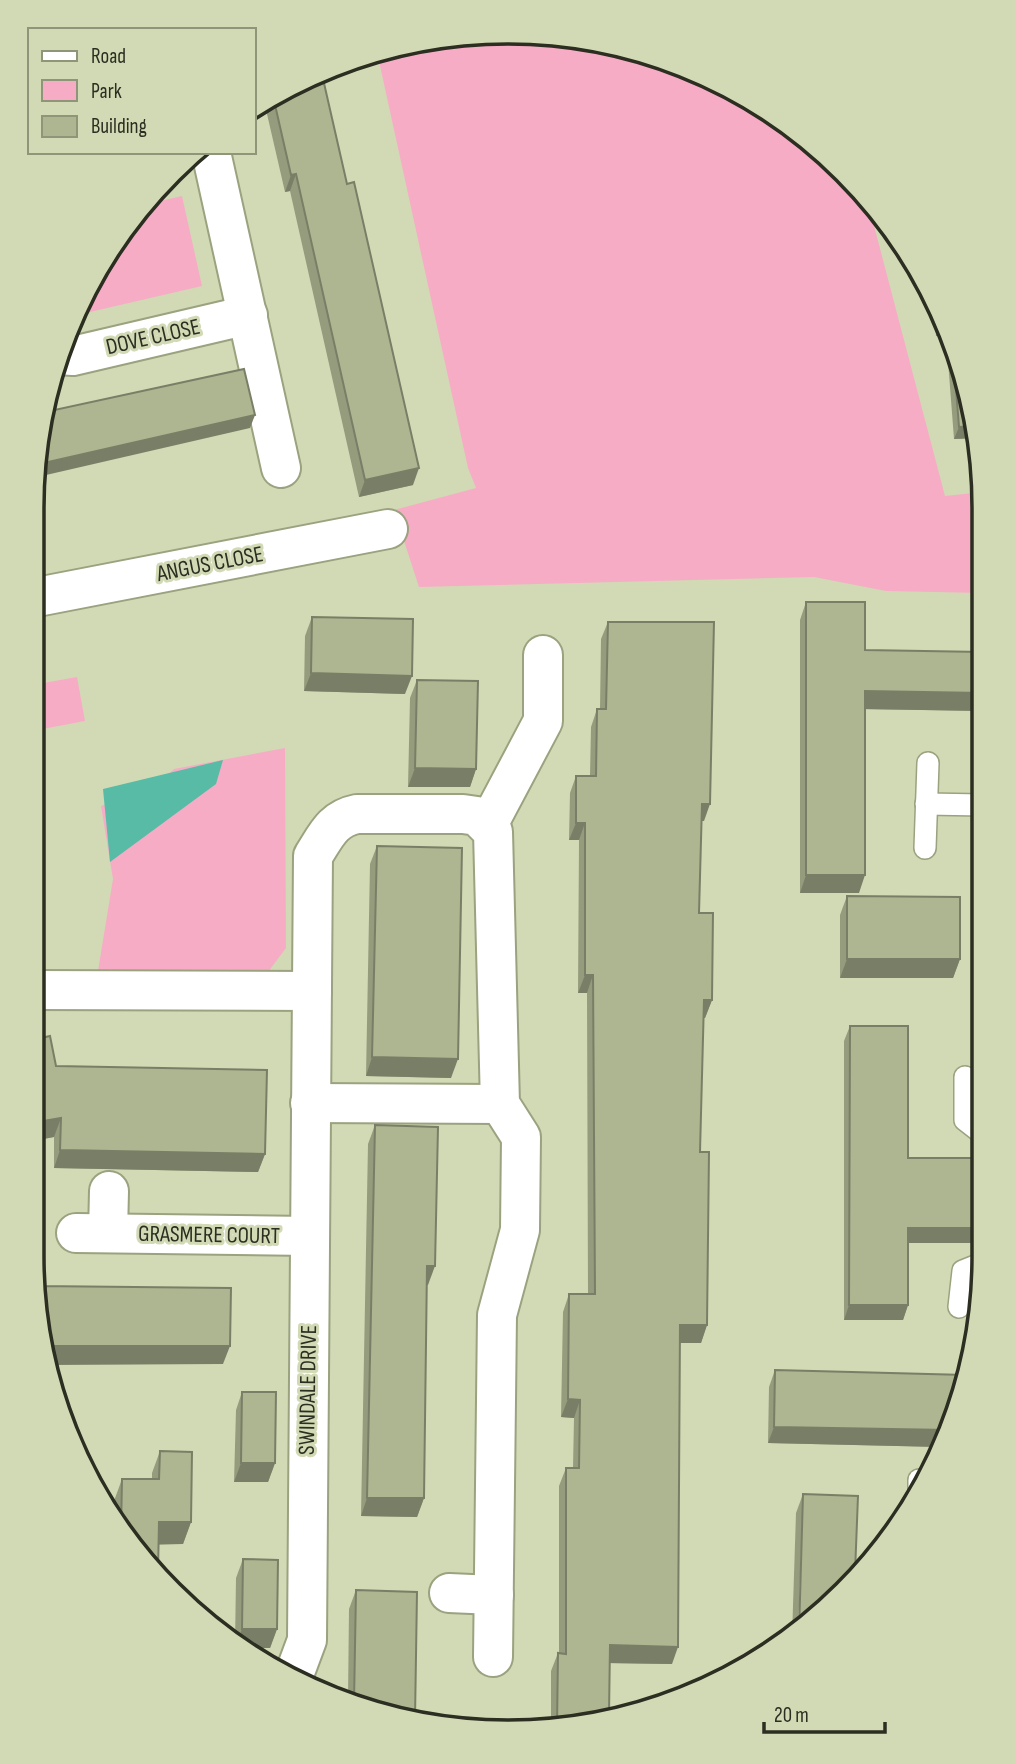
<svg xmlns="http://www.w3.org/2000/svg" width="1016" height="1764" font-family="'Sofia Sans Condensed',sans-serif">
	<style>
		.green { fill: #f7acc5 }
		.water { fill: #57bba6 }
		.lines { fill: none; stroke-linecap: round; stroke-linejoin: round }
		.service-casing { stroke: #9aa27f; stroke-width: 24 }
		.minor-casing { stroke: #9aa27f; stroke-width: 42 }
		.service { stroke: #fff; stroke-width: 21 }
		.minor { stroke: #fff; stroke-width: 38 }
		.wall { fill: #959c7d }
		.shaded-wall { fill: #797f66 }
		.building { fill: #adb591; stroke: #797f66; stroke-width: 2 }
		.labels { text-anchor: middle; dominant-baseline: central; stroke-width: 6; stroke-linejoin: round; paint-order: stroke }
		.street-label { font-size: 23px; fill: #2b2e20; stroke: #d1dab5 }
		.rim { fill: none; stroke: #2b2e20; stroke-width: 3.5 }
	</style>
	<rect width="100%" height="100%" fill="#d1dab5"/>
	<g class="green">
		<path d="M508,32c30,3 65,2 95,9 100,25 200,75 264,158l78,297 38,-4v101l-97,-2 -72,-14 -395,10 -25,-77 82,-22 -8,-20 -91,-416 38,-11z"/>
		<path d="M182,196l20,90 -125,29 35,-71 31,-39z"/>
		<path d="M77,677l8,44 -53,10v-46z"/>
		<path d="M285,748l1,200 -21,28 -168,1 16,-98 -12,-73 55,-20 18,-17z"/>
	</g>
	<path class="water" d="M223,760l-7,24 -106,78 -7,-73z"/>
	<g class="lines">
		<defs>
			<g id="service">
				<path d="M926,804l57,1"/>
				<path d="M925,848l3,-85"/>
				<path d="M965,1077v43l18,14"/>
				<path d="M959,1307l4,-36 20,-8"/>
				<path d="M919,1480v10"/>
			</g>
			<g id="minor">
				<path d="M211,152l70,316"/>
				<path d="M57,355l16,1 175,-41"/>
				<path d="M32,598l356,-69"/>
				<path d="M488,825l55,-104v-66"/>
				<path d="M32,990l280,1"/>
				<path d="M310,1103l190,1"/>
				<path d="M76,1233l233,3"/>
				<path d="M108,1233l1,-42"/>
				<path d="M449,1593l45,2"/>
				<path d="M294,1675l13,-35 6,-784c13,-20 19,-37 44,-42h106l14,2 16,16 7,272 21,33 -1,93 -23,85 -4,342"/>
			</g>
		</defs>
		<use href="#service" class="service-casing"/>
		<use href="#minor" class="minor-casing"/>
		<use href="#service" class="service"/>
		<use href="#minor" class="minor"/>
	</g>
	<g class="wall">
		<path d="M321,70l92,415 -54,12 -69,-306 -5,1 -21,-91z"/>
		<path d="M933,297l26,58 17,83 -22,1 -8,-104 -10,1z"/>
		<path d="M806,602l59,48 118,2v59l-118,-2 -6,184h-59v-273z"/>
		<path d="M312,617l93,77 -101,-3 1,-55z"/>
		<path d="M608,622l96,199h-3l-2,92 13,87 -7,18h-2l-3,134 7,173 -6,18h-21l-8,321 -62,-1 -1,52 -58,14v-58l7,-18h1v-167l7,-18h7l1,-50 -13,-1 2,-105 6,-18h19l-1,-301h-9l1,-153h-10l1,-47 6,-17h14l1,-49 6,-18h3l1,-70z"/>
		<path d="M417,680l59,89 -6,18h-62l2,-89z"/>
		<path d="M377,846l74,232 -85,-2 4,-212z"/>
		<path d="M847,896l113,63 -7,19h-113v-63z"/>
		<path d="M850,1026l58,132 75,85h-75v62l-5,15h-59v-279z"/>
		<path d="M32,1040l24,26 209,88 -7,18 -204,-4v-31l-22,4z"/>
		<path d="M375,1125l53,160h-2l-2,213 -7,19 -56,-1 7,-372z"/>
		<path d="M775,1370l184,39 -18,38 -173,-4 1,-56z"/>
		<path d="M242,1392l33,71 -7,19h-34l2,-72z"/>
		<path d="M160,1451l31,71 -8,22 -53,2 -16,-30v-15l8,-22h30v-6z"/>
		<path d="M803,1494l-5,140 -6,3 4,-124z"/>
		<path d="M243,1559l34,70 -7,19h-31l-4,-4 1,-66z"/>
		<path d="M356,1590l28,126 -36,-17 1,-90z"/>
	</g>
	<g class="shaded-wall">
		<path d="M296,174l-6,17 -5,1 6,-17z"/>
		<path d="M941,323h4l3,7 -2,5 -10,1z"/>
		<path d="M255,415l-5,13 -217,50 2,-13z"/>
		<path d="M973,426l3,12 -22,1 5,-12z"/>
		<path d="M419,468l-6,17 -54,12 6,-17z"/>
		<path d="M311,673l101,3 -7,18 -101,-3z"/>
		<path d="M865,691l118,2v18l-124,-2z"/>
		<path d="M415,768l61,1 -6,18h-62z"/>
		<path d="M702,804h8l-6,17h-9z"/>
		<path d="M576,823h9l-6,17h-10z"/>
		<path d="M806,875h59l-6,18h-59z"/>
		<path d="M847,959h113l-7,19h-113z"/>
		<path d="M585,975h8l-6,18h-9z"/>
		<path d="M704,1000h8l-7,18h-8z"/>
		<path d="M372,1057l86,2 -7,19 -85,-2z"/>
		<path d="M61,1118l-7,19 -22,4v-18z"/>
		<path d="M60,1150l205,4 -7,18 -204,-4z"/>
		<path d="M908,1228h75v15h-80z"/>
		<path d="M427,1266h8l-7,19 -8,-1z"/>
		<path d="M849,1305h59l-5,15h-59z"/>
		<path d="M680,1325h27l-6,18h-27z"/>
		<path d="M54,1346h176l-7,18 -174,1z"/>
		<path d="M568,1399l12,1 -6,18 -13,-1z"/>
		<path d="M774,1427l175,3 -8,17 -173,-4z"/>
		<path d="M241,1463h34l-7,19h-34z"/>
		<path d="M367,1498h57l-7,19 -56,-1z"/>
		<path d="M159,1522h32l-8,22h-32z"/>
		<path d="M242,1629h35l-7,19h-31l-3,-3z"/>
		<path d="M610,1645l68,2 -6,17 -68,-1z"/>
	</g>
	<g class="building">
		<path d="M321,70l26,114 7,-2 65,286 -54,12 -69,-306 -5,1 -18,-79z"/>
		<path d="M940,312l5,11h-4z"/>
		<path d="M952,338l7,17 14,71 -14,1z"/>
		<path d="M244,369l11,46 -220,50 10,-53z"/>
		<path d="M806,602h59v48l118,2v41l-118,-2v184h-59z"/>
		<path d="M312,617l101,2 -1,57 -101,-3z"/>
		<path d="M608,622h106l-4,182h-8l-3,109h14l-1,87h-8l-4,152h9l-2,173h-27l-2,322 -68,-2 -1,70 -52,12 1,-74 8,1v-186h13l1,-68 -12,-1 1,-105h26l-2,-319h-8v-152h-9v-47h20l1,-67h9z"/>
		<path d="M417,680l61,1 -2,88 -61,-1z"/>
		<path d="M377,846l85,2 -4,211 -86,-2z"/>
		<path d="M847,896l113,1v62h-113z"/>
		<path d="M850,1026h58v132h75v70h-75v77h-59z"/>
		<path d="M50,1036l6,30 211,4 -2,84 -205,-4 1,-32 -29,5v-83z"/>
		<path d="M375,1125l63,2 -3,139h-8l-3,232h-57z"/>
		<path d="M32,1213h7l-1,73 193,2 -1,58h-176l-1,25 -2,1 -19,-116z"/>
		<path d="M775,1370l191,5 -7,34 -10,21 -175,-3z"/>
		<path d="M242,1392h34l-1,71h-34z"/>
		<path d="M160,1451l32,1 -1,70h-32l-1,50 -28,-26 -9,-16 1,-51h37z"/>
		<path d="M803,1494l55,2 -3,77 -56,60z"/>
		<path d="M243,1559l35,1 -1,69h-35z"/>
		<path d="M356,1590l61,2 -2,127 -31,-3 -30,-14z"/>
	</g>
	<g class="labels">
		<g class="street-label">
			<text transform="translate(153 337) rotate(-13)">DOVE CLOSE</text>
			<text transform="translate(210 564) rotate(-11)">ANGUS CLOSE</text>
			<text transform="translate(209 1235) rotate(1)">GRASMERE COURT</text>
			<text transform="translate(308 1390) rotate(-89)">SWINDALE DRIVE</text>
		</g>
	</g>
	<path d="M0 0H1016V1764H0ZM508 44H508A464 464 0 0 1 972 508V1256A464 464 0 0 1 508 1720H508A464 464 0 0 1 44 1256V508A464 464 0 0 1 508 44Z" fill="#d1dab5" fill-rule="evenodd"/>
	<path class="rim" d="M508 44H508A464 464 0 0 1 972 508V1256A464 464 0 0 1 508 1720H508A464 464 0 0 1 44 1256V508A464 464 0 0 1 508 44Z"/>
	<rect x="28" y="28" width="228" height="126" fill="#d1dab5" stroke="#8f9579" stroke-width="2"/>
	<rect x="42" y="51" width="35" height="10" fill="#ffffff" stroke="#8f9579" stroke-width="2"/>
	<text x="91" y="63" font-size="21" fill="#2b2e20">Road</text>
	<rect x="42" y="80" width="35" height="21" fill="#f7acc5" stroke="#8f9579" stroke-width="2"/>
	<text x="91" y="98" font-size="21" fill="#2b2e20">Park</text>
	<rect x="42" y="116" width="35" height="21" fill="#adb591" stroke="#8f9579" stroke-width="2"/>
	<text x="91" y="133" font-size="21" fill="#2b2e20">Building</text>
	<path d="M764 1722v10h121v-10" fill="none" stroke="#2b2e20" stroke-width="3.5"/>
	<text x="774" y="1722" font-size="21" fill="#2b2e20" stroke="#d1dab5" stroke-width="5" paint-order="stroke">20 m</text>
</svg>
